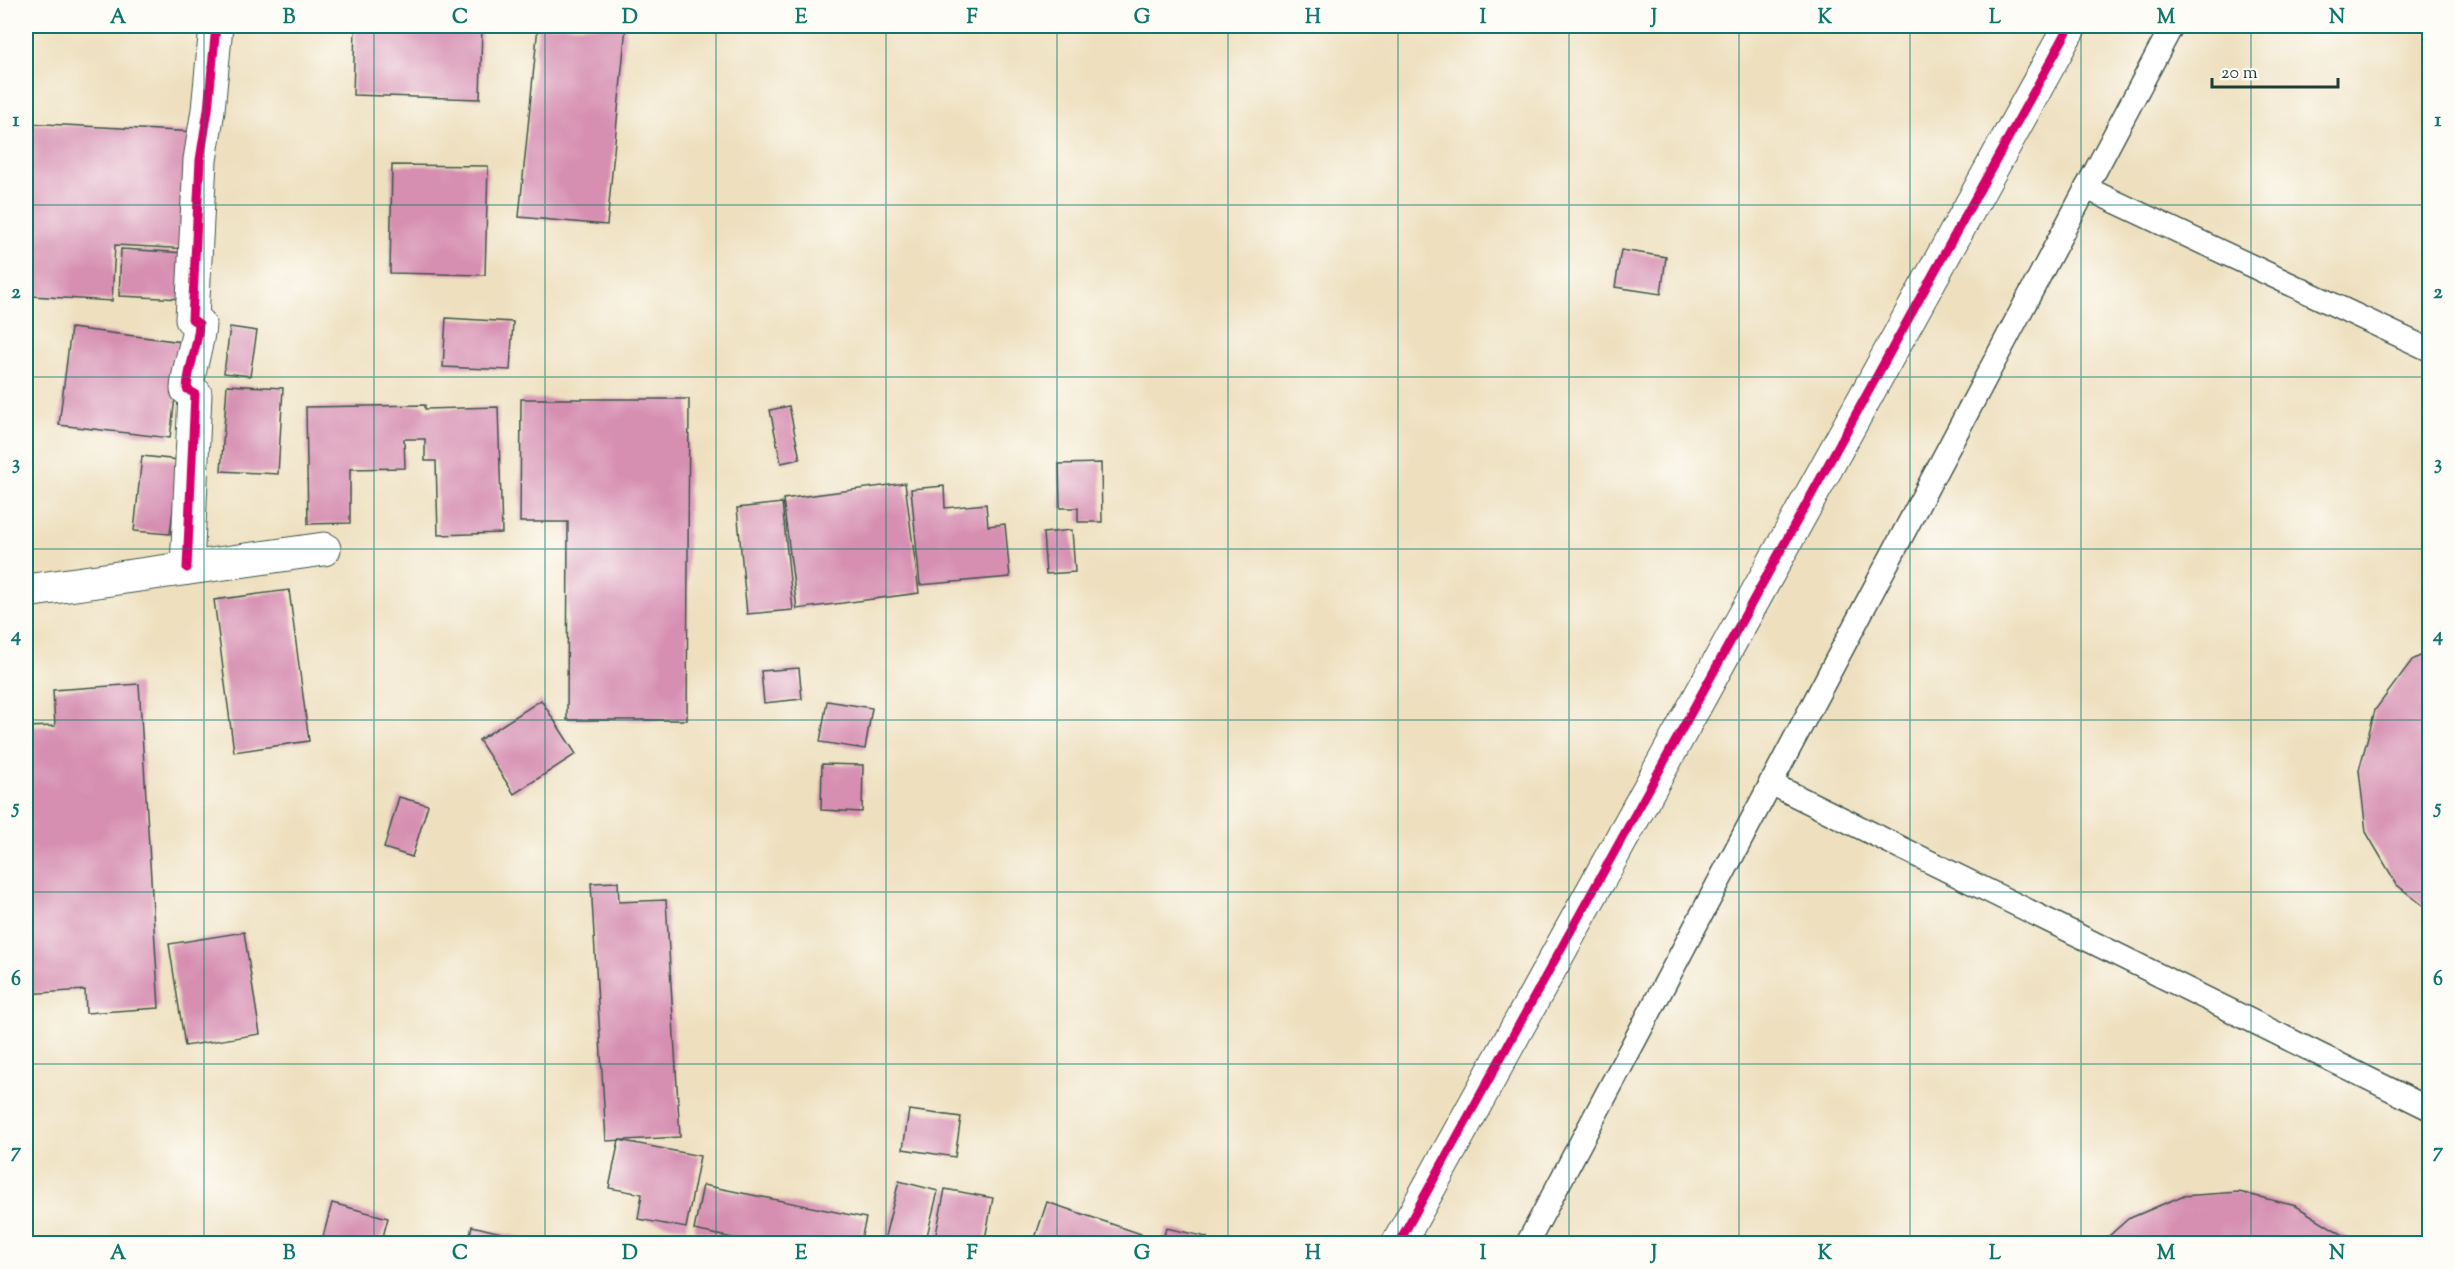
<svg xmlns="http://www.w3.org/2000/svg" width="2455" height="1269" font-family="'Sorts Mill Goudy',serif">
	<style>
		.building { fill: #d68eb1 }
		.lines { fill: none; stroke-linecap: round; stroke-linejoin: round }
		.lane-casing { stroke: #3e5549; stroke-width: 25 }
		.street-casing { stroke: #3e5549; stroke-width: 35 }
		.secondary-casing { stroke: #3e5549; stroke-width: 35 }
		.lane { stroke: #fff; stroke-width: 22 }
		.street { stroke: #fff; stroke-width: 33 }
		.secondary { stroke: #fff; stroke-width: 33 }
		.cycleway-casing { stroke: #fdfcf7; stroke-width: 13 }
		.cycleway { stroke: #d6006c; stroke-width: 9 }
		.grid { fill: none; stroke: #0f766e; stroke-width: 1.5; stroke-opacity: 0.55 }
		.neatline { fill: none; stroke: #0f766e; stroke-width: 2 }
		.grid-label { font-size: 20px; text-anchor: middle; font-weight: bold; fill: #0f766e }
	</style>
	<rect width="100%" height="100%" fill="#fdfcf7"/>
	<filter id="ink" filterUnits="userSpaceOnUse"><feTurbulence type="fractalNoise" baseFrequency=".0167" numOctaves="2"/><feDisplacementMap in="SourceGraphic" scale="12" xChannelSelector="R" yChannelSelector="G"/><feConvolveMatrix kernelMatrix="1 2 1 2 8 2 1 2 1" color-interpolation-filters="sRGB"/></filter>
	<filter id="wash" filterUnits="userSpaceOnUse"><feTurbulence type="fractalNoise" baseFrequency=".008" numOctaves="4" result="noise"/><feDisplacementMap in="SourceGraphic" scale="24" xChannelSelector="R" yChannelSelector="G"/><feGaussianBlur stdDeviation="1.35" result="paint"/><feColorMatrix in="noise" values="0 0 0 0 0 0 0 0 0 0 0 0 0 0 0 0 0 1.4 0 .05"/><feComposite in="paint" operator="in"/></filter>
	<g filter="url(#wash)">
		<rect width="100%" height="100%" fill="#eee0bf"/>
		<g id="blocks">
			<g class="building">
				<path d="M355,26h127l-2,73 -127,-4z"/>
				<path d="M538,26h88l-19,199 -88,-8z"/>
				<path d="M26,123l171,9 -7,117 -75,-4 -3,56 -80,-5 3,-47h-9z"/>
				<path d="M392,165l96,1 -3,109 -95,-2z"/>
				<path d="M121,249l65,4 -3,46 -64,-3z"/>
				<path d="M1621,250l45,7 -5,37 -46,-7z"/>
				<path d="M446,318l67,4 -3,48 -67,-3z"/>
				<path d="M230,327l27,4 -7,45 -26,-3z"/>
				<path d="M71,328l111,14 -12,96 -111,-13z"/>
				<path d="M227,385l56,3 -5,86 -57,-3z"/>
				<path d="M521,399h168l-2,321h-120l1,-198h-48z"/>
				<path d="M425,405v4l73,-2 4,126 -64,2 -2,-74h-11v-22h-21l1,29 -55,1v54l-42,1 -2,-117z"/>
				<path d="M789,406l11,53 -19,4 -11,-53z"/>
				<path d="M142,456l37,4 -9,74 -36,-3z"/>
				<path d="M1101,463l1,59h-24v-14h-18l-1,-44z"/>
				<path d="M905,483l14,110 -122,16 -14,-110z"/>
				<path d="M944,486l1,22 41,-4 2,22 17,-2 5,53 -90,8 -9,-96z"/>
				<path d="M782,503l11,107 -46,4 -10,-106z"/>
				<path d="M1072,530l3,42 -29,2 -3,-41z"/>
				<path d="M289,590l20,151 -75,11 -20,-152z"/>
				<path d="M2430,651v260l-33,-26 -31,-53 -7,-62 16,-60 37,-50z"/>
				<path d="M799,668l3,31 -38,4 -3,-32z"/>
				<path d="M139,684l20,324 -73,5 -1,-23 -59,4v-267l29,-1 -2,-36z"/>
				<path d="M541,700l35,54 -62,40 -35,-54z"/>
				<path d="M827,701l45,7 -7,41 -45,-7z"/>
				<path d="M822,764l41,1 -1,47 -41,-2z"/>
				<path d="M399,797l29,8 -16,52 -28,-9z"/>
				<path d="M618,882l1,20 47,-2 14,237 -74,4 -15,-258z"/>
				<path d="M244,932l16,102 -75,12 -16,-102z"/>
				<path d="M909,1110l52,7 -6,40 -52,-8z"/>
				<path d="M619,1140l81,16 -14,72 -48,-9 4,-25 -33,-6z"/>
				<path d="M899,1181l39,10 -13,53h-42z"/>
				<path d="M703,1185l163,33 -6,26h-99l-67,-14z"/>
				<path d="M945,1189l48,9 -9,46h-50z"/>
				<path d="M2239,1192l57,14 49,30 6,8h-251l28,-25 54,-23z"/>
				<path d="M1047,1202l94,32 -4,10h-104z"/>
				<path d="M332,1203l56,15 -7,26h-60z"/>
				<path d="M472,1226l59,14 -1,4h-62z"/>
				<path d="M1166,1228l41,9 -2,7h-43z"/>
			</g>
		</g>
	</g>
	<g filter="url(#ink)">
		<use href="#blocks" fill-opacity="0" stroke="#3e5549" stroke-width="1.5"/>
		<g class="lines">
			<defs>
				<g id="lane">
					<path d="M2086,188l344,162"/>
					<path d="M1770,783l660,326"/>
					<path d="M1527,1244l645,-1218"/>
				</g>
				<g id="street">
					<path d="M187,568l8,-174 -8,-5c1,-22 11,-43 12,-65l-7,-5 8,-159 8,-50 8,-84"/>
					<path d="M26,591l298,-42"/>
				</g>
				<path id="secondary" d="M1398,1244l672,-1218"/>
			</defs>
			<use href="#lane" class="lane-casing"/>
			<use href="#street" class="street-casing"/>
			<use href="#secondary" class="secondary-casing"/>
			<use href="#lane" class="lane"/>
			<use href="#street" class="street"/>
			<use href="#secondary" class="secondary"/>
			<defs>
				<g id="cycleway">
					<path d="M187,568l8,-174 -8,-5c1,-22 11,-43 12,-65l-7,-5 8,-159 8,-50 8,-84"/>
					<path d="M1398,1244l672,-1218"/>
				</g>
			</defs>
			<use href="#cycleway" class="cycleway-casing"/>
			<use href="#cycleway" class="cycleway"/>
		</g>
	</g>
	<path class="grid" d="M204,26v1218M374,26v1218M545,26v1218M716,26v1218M886,26v1218M1057,26v1218M1228,26v1218M1398,26v1218M1569,26v1218M1739,26v1218M1910,26v1218M2081,26v1218M2251,26v1218M26,205h2404M26,377h2404M26,549h2404M26,720h2404M26,892h2404M26,1064h2404"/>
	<rect width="2455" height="1269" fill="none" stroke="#fdfcf7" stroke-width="66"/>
	<path d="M2212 78v9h126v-9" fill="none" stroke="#1f3d34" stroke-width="3"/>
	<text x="2221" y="78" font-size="18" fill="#1f3d34" stroke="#fdfcf7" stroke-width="4.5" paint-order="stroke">20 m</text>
	<rect x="33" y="33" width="2389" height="1203" class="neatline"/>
	<g class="grid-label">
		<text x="118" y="23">A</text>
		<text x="289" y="23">B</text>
		<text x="460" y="23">C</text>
		<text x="630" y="23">D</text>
		<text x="801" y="23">E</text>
		<text x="972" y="23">F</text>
		<text x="1142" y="23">G</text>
		<text x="1313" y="23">H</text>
		<text x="1483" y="23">I</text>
		<text x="1654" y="23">J</text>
		<text x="1825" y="23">K</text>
		<text x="1995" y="23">L</text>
		<text x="2166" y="23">M</text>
		<text x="2337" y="23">N</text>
		<text x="16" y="126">1</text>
		<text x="2438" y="126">1</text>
		<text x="16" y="298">2</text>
		<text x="2438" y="298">2</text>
		<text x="16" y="469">3</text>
		<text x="2438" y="469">3</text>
		<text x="16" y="641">4</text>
		<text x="2438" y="641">4</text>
		<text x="16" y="813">5</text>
		<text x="2438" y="813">5</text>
		<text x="16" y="985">6</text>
		<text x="2438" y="985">6</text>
		<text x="16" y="1157">7</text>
		<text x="2438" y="1157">7</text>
		<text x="118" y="1259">A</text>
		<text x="289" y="1259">B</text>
		<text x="460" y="1259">C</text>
		<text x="630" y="1259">D</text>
		<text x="801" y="1259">E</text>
		<text x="972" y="1259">F</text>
		<text x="1142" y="1259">G</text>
		<text x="1313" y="1259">H</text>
		<text x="1483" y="1259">I</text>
		<text x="1654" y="1259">J</text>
		<text x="1825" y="1259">K</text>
		<text x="1995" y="1259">L</text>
		<text x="2166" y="1259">M</text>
		<text x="2337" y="1259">N</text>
	</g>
</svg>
